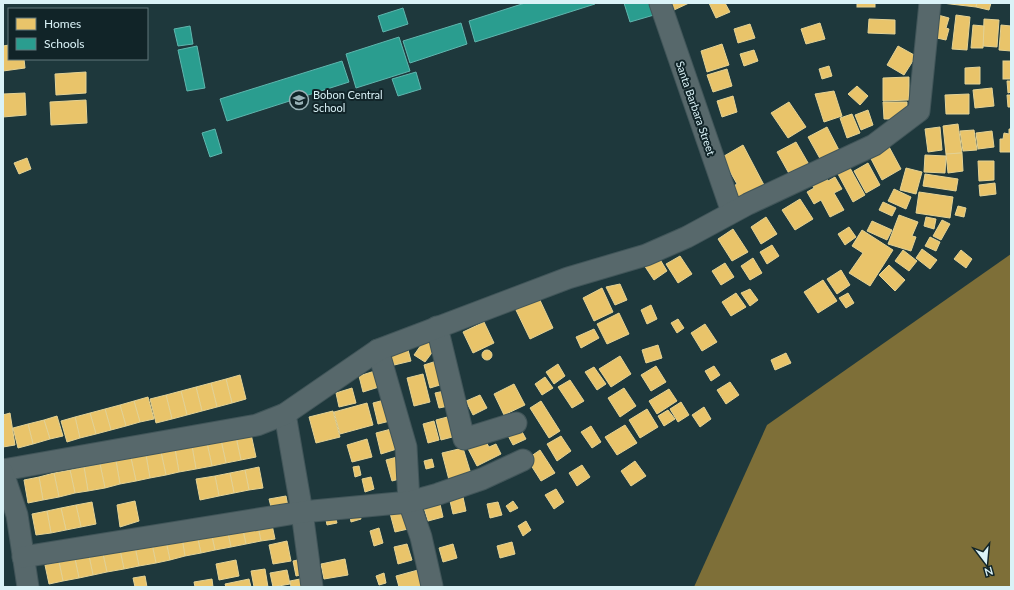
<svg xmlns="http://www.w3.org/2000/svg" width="1014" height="590" font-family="Lato,sans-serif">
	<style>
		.water { fill: #7e6f38 }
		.homes { fill: #e9c46a; stroke: #e4d294 }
		.schools { fill: #2a9d8f; stroke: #5fb6ae }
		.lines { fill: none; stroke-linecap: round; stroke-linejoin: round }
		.minor-casing { stroke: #415559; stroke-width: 23 }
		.minor { stroke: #57686b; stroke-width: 21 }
		.labels { text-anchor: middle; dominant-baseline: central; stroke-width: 4; stroke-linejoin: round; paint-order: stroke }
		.poi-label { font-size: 11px; fill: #daf2f7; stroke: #112428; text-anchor: start }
		.street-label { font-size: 11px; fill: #daf2f7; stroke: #112428 }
	</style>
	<rect width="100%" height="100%" fill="#1e383c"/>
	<path class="water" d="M1011,254v333h-317l73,-162z"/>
	<g class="homes">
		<path d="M671,3h18l-15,7z"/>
		<path d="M709,3h16l5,9 -14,6z"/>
		<rect x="857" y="3" width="18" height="4"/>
		<path d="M942,3h35l-1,4z"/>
		<path d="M977,3h14l-2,7 -13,-3z"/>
		<path d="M938,15l11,3 -3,10 3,1 -3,11 -14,-3z"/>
		<path d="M956,15l14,2 -3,33 -15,-1z"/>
		<path d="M869,19l26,1v14l-27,-1z"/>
		<path d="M984,19l15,1 -2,27 -14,-1z"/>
		<path d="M820,23l5,16 -19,5 -5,-15z"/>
		<path d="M750,24l5,14 -17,5 -4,-14z"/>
		<path d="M973,25l11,1 -1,22h-12z"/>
		<path d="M1001,25l10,1v25l-12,-1z"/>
		<path d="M722,44l7,21 -22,7 -6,-21z"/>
		<path d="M9,45v14h15l1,9 -22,3v-25z"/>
		<path d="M898,46l18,10 -12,19 -17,-10z"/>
		<path d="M754,50l4,11 -14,5 -4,-12z"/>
		<rect x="1003" y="61" width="8" height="18"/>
		<path d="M829,66l3,10 -10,3 -3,-10z"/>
		<path d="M980,67v17h-15v-16z"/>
		<path d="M727,69l5,17 -19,6 -6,-17z"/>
		<path d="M86,72v21l-30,2 -1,-21z"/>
		<path d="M909,77v23l-26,1v-23z"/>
		<path d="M1007,81h4v11l-3,1z"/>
		<path d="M857,86l11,10 -8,9 -12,-11z"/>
		<path d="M992,88l2,18 -19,2 -2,-18z"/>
		<path d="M834,91l8,25 -18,6 -9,-28z"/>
		<path d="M25,93l1,22 -23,2v-23z"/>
		<path d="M969,94v20h-23l-1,-19z"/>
		<path d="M1007,95h4v12h-3z"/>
		<path d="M733,96l4,16 -15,5 -5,-16z"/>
		<path d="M86,100l1,23 -36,2 -1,-23z"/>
		<path d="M789,102l17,25 -18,11 -17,-25z"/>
		<path d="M883,102h24v17h-23z"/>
		<path d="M868,110l5,15 -12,5 -6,-15z"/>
		<path d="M852,114l8,19 -13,5 -7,-20z"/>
		<path d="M958,124l4,29 -16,1 -3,-28z"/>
		<path d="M827,127l14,27 -18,10 -15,-27z"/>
		<path d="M940,127l2,23 -14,2 -3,-23z"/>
		<path d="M1009,129h2v23h-11v-13h3l1,-6 5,1z"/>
		<path d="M974,130l3,20 -14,1 -3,-20z"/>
		<path d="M992,131l2,16 -16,2 -2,-16z"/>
		<path d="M796,142l15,26 -19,11 -15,-27z"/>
		<path d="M887,143l14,26 -19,11 -14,-27z"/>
		<path d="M743,145l21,40 -26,14 -6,-12 5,-3 -9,-16 -3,1 -6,-10z"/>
		<path d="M962,153l1,18 -15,2 -2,-19z"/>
		<path d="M925,155l21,1 -1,17 -21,-1z"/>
		<path d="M27,158l4,11 -12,5 -5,-11z"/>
		<path d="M978,161h16v19l-15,1z"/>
		<path d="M868,163l12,22 -14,8 -12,-22z"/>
		<path d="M850,168l15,27 -12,7 -15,-28z"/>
		<path d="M906,168l16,4 -6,22 -16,-4z"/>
		<path d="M925,174l33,5 -2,12 -33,-5z"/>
		<path d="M825,175l3,6 7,-4 7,12 -8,4 10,17 -14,7 -9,-17 -7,4 -7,-12 7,-4 -3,-5z"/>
		<path d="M995,183l1,11 -16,2 -1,-11z"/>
		<path d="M894,189l17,8 -5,12 -18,-8z"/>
		<path d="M919,192l34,5 -3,21 -34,-5z"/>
		<path d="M800,199l13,20 -18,11 -13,-20z"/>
		<path d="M883,202l13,6 -4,8 -13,-6z"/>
		<path d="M958,206l8,2 -2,9 -9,-2z"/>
		<path d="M899,215l19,7 -6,14 4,1 -5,14 -23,-7z"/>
		<path d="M766,217l11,17 -16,10 -10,-17z"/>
		<path d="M926,217l10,2 -2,10 -10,-3z"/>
		<path d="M942,220l8,4 -9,16 -8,-4z"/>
		<path d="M872,221l20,9 -5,10 -20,-9z"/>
		<path d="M849,227l7,10 -11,8 -7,-11z"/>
		<path d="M733,229l15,23 -16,9 -14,-22z"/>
		<path d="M862,230l31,20 -23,36 -21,-13 14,-20 -11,-7z"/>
		<path d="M930,237l10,5 -4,9 -11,-5z"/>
		<path d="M772,245l7,11 -12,8 -7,-12z"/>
		<path d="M922,249l15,11 -7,9 -14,-11z"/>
		<path d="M903,250l14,11 -8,10 -14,-10z"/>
		<path d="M961,250l11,9 -6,9 -12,-9z"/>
		<path d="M658,256l9,15 -13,9 -10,-15z"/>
		<path d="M680,256l12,18 -14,9 -12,-19z"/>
		<path d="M753,258l9,15 -12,7 -9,-14z"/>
		<path d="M725,263l9,14 -13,8 -9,-14z"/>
		<path d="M889,265l16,15 -10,11 -16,-16z"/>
		<path d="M841,270l9,15 -13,9 -10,-15z"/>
		<path d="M823,280l14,21 -19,12 -14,-21z"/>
		<path d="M620,284l7,16 -12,5 -9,-18z"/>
		<path d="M602,288l11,24 -19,9 -11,-23z"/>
		<path d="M750,289l8,11 -8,6 -9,-13z"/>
		<path d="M736,293l10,14 -15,9 -9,-14z"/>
		<path d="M848,293l6,10 -8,5 -7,-10z"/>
		<path d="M538,296l15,32 -23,11 -15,-31z"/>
		<path d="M651,305l6,14 -10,5 -6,-14z"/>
		<path d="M619,313l10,21 -22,10 -10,-20z"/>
		<path d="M678,319l6,9 -7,5 -6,-10z"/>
		<path d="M484,322l10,21 -21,10 -10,-21z"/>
		<path d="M705,324l12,18 -15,9 -11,-18z"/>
		<path d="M594,329l5,9 -18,10 -5,-11z"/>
		<path d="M426,338l11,8 -12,16 -11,-7z"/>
		<path d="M658,345l4,13 -16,5 -4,-13z"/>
		<path d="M407,346l4,15 -21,5 -5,-14z"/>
		<circle cx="487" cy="355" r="5"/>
		<path d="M786,353l5,10 -16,7 -4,-10z"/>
		<path d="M620,356l11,18 -20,13 -12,-18z"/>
		<path d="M443,359l7,23 -20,6 -6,-23z"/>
		<path d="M558,364l7,12 -11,8 -8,-12z"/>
		<path d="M656,366l10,16 -15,9 -10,-16z"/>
		<path d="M714,366l6,9 -9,6 -6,-10z"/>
		<path d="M594,367l12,17 -9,6 -12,-18z"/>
		<path d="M378,370l4,16 -19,6 -4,-16z"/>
		<path d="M423,374l7,28 -16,4 -7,-28z"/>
		<path d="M240,375l6,24 -14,4 -6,-24z"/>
		<path d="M545,377l8,11 -11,7 -7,-11z"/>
		<path d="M226,379l6,24 -15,4 -6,-24z"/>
		<path d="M570,380l14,21 -12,7 -14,-21z"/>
		<path d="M730,382l9,13 -13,9 -9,-14z"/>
		<path d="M211,383l6,24 -15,4 -6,-24z"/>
		<path d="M514,384l11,21 -21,10 -10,-21z"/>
		<path d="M196,387l6,24 -15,4 -6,-24z"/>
		<path d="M352,388l4,15 -17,4 -3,-14z"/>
		<path d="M624,388l12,18 -16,11 -12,-19z"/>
		<path d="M669,389l8,12 -20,13 -8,-13z"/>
		<path d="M449,390l4,15 -14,3 -4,-15z"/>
		<path d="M181,391l6,24 -15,4 -6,-24z"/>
		<path d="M166,395l6,24 -16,4 -6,-24z"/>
		<path d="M480,395l7,13 -14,7 -7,-14z"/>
		<path d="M148,397l6,22 -14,3 -6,-21z"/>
		<path d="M388,399l6,21 -16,4 -5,-21z"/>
		<path d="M134,401l6,21 -14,4 -6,-21z"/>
		<path d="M541,401l19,30 -11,7 -19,-30z"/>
		<path d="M681,402l8,13 -11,7 -8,-13z"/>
		<path d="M367,403l6,22 -33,9 -6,-22z"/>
		<path d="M120,405l6,21 -15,4 -6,-21z"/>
		<path d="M704,407l7,12 -11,8 -8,-12z"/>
		<path d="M105,409l6,21 -15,4 -6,-21z"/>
		<path d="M647,409l11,18 -18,11 -11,-18z"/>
		<path d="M668,410l7,9 -11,7 -6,-10z"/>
		<path d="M333,411l7,26 -24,6 -7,-26z"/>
		<path d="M10,413l5,32 -12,2v-32z"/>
		<path d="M90,413l6,21 -16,4 -5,-21z"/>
		<path d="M455,415l5,20 -19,5 -5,-20z"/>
		<path d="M57,416l6,20 -13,3 -6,-19z"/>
		<path d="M75,417l5,21 -13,4 -6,-21z"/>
		<path d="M44,420l6,19 -17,5 -5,-20z"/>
		<path d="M434,421l5,19 -11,3 -5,-19z"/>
		<path d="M28,424l5,20 -15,4 -5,-20z"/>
		<path d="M625,425l12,18 -20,12 -12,-18z"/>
		<path d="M519,426l7,13 -13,6 -7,-13z"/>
		<path d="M591,426l10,16 -9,6 -11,-16z"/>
		<path d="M395,428l5,20 -19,6 -5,-21z"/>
		<path d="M251,434l5,23 -15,3 -5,-23z"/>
		<path d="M482,435l7,12 7,-3 5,10 -24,12 -12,-23z"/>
		<path d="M561,436l10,15 -14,10 -10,-17z"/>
		<path d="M236,437l5,23 -15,3 -5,-23z"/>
		<path d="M367,439l5,18 -20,5 -5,-17z"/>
		<path d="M221,440l5,23 -14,3 -5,-23z"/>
		<path d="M207,443l5,23 -16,3 -4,-23z"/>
		<path d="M192,446l4,23 -17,3 -4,-23z"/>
		<path d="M463,448l8,26 -22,6 -7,-27z"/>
		<path d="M175,449l4,23 -13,3 -5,-23z"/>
		<path d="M540,450l15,23 -14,8 -14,-22z"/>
		<path d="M161,452l5,23 -16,3 -4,-23z"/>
		<path d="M146,455l4,23 -14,3 -5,-23z"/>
		<path d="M401,456l6,21 -15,4 -6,-21z"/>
		<path d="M131,458l5,23 -16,3 -4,-23z"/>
		<path d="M432,459l2,8 -8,2 -2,-8z"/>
		<path d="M116,461l4,23 -15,4 -5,-24z"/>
		<path d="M635,461l11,15 -15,10 -10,-15z"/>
		<path d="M100,464l5,24 -17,3 -4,-24z"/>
		<path d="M582,465l8,12 -13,9 -8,-13z"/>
		<path d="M359,466l2,9 -6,2 -2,-10z"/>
		<path d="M84,467l4,24 -13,2 -5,-23z"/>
		<path d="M259,467l4,21 -14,2 -4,-20z"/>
		<path d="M70,470l5,23 -16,4 -5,-24z"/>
		<path d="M245,470l4,20 -15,3 -4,-20z"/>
		<path d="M54,473l5,24 -16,3 -4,-23z"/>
		<path d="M230,473l4,20 -15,3 -4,-20z"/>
		<path d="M215,476l4,20 -19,4 -4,-21z"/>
		<path d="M39,477l4,23 -15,3 -4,-23z"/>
		<path d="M371,477l3,12 -9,3 -3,-13z"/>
		<path d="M556,489l8,13 -10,7 -9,-14z"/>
		<path d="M286,496l3,16 -16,3 -4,-16z"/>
		<path d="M463,497l3,14 -13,3 -3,-13z"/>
		<path d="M135,501l4,20 -19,6 -3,-22z"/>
		<path d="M513,501l5,7 -8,4 -4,-6z"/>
		<path d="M92,502l4,22 -15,3 -5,-22z"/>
		<path d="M498,502l4,13 -12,3 -3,-14z"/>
		<path d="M440,504l3,13 -15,4 -4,-13z"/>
		<path d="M76,505l5,22 -15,3 -5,-22z"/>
		<path d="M358,507l3,12 -10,3 -2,-12z"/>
		<path d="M61,508l5,22 -15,3 -4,-22z"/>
		<path d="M403,510l5,19 -13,3 -5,-19z"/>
		<path d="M47,511l4,22 -15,2 -4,-21z"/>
		<path d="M334,512l3,11 -10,2 -2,-10z"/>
		<path d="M271,520l4,19 -14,2 -4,-19z"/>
		<path d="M526,521l5,9 -8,6 -5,-10z"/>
		<path d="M257,522l4,19 -15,3 -4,-18z"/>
		<path d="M242,526l4,18 -15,3 -4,-18z"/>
		<path d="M379,528l4,15 -9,3 -4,-15z"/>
		<path d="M227,529l4,18 -16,3 -4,-18z"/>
		<path d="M211,532l4,18 -14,3 -4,-18z"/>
		<path d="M197,535l4,18 -16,3 -3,-18z"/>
		<path d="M182,538l3,18 -15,4 -4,-19z"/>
		<path d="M166,541l4,19 -14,3 -4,-19z"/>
		<path d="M287,541l4,20 -18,3 -4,-19z"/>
		<path d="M512,542l3,12 -15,4 -3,-12z"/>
		<path d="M152,544l4,19 -17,3 -4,-19z"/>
		<path d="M407,544l5,16 -14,4 -4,-17z"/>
		<path d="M453,544l4,14 -14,4 -4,-14z"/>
		<path d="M135,547l4,19 -15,3 -4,-19z"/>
		<path d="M120,550l4,19 -17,3 -4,-18z"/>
		<path d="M103,554l4,18 -14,3 -4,-19z"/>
		<path d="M89,556l4,19 -14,3 -4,-19z"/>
		<path d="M75,559l4,19 -16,3 -4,-19z"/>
		<path d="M302,559l3,15 -9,2 -3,-15z"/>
		<path d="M345,559l3,16 -24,4 -3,-15z"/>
		<path d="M236,560l3,16 -20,4 -3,-16z"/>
		<path d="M59,562l4,19 -14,3 -4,-19z"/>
		<path d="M265,569l3,18h-14l-3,-16z"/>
		<path d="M287,570l3,14 -17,3 -3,-14z"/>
		<path d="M418,570l4,17h-23l-3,-11z"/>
		<path d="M384,573l2,10 -7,2 -3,-9z"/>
		<path d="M145,576l2,11h-12l-2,-9z"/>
		<path d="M305,578l2,9h-16l-1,-6z"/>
		<path d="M212,579l1,8h-18l-1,-5z"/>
		<path d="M249,579l2,8h-25l-1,-3z"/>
	</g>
	<g class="schools">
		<path d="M525,3h69l1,1 -120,38 -6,-21z"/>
		<path d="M624,3h26l4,12 -24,7z"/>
		<path d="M403,8l5,16 -25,8 -5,-16z"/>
		<path d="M461,23l6,21 -57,19 -7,-22z"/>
		<path d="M190,26l3,18 -15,2 -4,-17z"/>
		<path d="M399,37l11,34 -54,17 -10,-34z"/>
		<path d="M197,46l8,42 -18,3 -9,-41z"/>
		<path d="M342,61l7,21 -122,39 -7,-22z"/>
		<path d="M416,72l5,17 -23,7 -6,-17z"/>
		<path d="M215,129l7,24 -12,4 -8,-24z"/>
	</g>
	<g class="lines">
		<defs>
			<g id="minor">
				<path d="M660,3l72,209"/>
				<path d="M437,327l27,112 52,-16"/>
				<path d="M378,350l28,97 3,55 12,35 11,49"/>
				<path d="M285,414l17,98 10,75"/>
				<path d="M3,470l254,-45 28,-11 93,-64 190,-72 78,-23 41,-18 61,-33 126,-59 45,-34 11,-108"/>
				<path d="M3,473l14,42 11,72"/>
				<path d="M23,557l279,-45 107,-10 29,-8 44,-15 41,-19"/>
			</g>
		</defs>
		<use href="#minor" class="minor-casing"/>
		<use href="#minor" class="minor"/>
	</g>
	<defs>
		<symbol id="school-ring" viewBox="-11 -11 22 22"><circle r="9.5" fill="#112428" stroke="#98b1b6" stroke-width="1.5"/><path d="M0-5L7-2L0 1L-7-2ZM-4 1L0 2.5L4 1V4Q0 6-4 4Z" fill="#98b1b6"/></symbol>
	</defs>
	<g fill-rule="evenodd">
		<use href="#school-ring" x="288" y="89" width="22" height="22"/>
	</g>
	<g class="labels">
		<g class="poi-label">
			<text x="313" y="94">Bobon Central<tspan x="313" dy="13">School</tspan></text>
		</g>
		<g class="street-label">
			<text transform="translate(696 108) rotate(71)">Santa Barbara Street</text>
		</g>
	</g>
	<rect width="1014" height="590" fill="none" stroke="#daf2f7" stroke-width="8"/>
	<rect x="8" y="8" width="140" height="52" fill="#112428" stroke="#61767b"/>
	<rect x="16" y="18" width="20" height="12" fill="#e9c46a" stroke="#61767b"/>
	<text x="44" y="28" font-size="12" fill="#daf2f7">Homes</text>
	<rect x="16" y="38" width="20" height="12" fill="#2a9d8f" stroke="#61767b"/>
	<text x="44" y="48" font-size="12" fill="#daf2f7">Schools</text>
	<g transform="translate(986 562) rotate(164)" stroke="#112428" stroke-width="3" paint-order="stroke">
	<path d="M0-3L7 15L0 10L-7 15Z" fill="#daf2f7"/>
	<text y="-6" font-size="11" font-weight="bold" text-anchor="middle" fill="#daf2f7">N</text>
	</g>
</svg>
